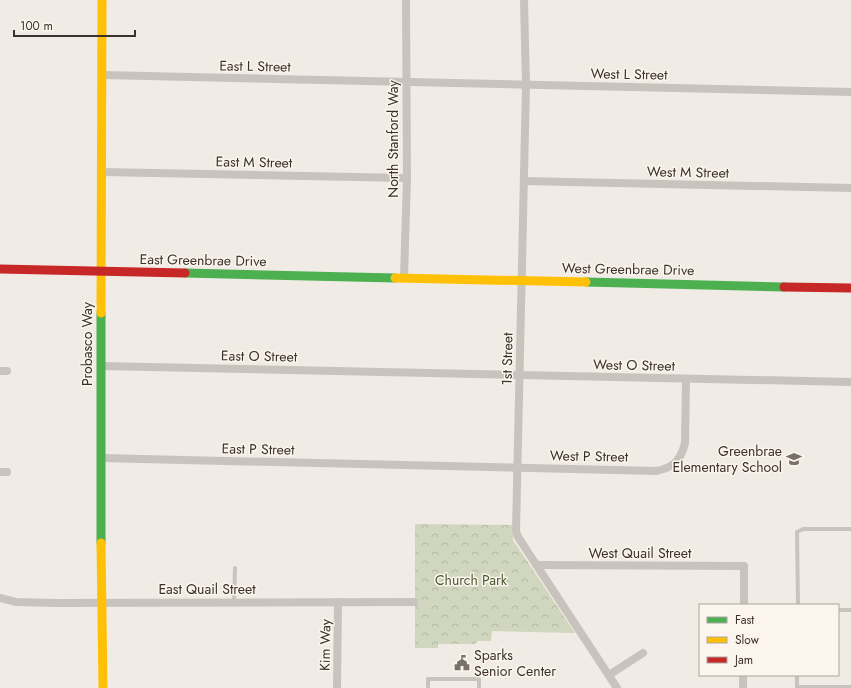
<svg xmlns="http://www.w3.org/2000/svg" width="851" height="688" font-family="Jost,sans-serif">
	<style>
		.park { fill: url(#park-crowns) }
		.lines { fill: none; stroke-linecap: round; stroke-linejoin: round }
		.lane { stroke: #c9c3be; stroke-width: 4 }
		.street { stroke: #c9c3be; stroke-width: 8 }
		.fast { stroke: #4caf50; stroke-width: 9 }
		.slow { stroke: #ffc107; stroke-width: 9 }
		.jam { stroke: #c62828; stroke-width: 9 }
		.labels { text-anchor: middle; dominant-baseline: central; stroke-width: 3; stroke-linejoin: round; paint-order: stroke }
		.street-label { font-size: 14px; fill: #3b302b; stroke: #fbf5ee }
		.poi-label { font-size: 14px; fill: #3b302b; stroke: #fbf5ee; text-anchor: end }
		.park-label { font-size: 14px; fill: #4a5a2e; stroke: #fbf5ee }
	</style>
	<defs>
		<pattern id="park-crowns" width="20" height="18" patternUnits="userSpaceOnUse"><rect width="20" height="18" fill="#d1d6bf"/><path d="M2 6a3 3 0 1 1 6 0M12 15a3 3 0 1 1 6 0" fill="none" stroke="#b4b8a4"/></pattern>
	</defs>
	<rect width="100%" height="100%" fill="#f0ebe5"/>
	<path class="park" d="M415,524l97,1 1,15 62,93 -83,-2 -1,10h-13l-3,3h-37v4h-23z"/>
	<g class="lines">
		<g class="lane">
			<path d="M234,602l1,-34"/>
			<path d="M798,605l-1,-73 6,-3h48"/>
			<path d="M838,610h13"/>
			<path d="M797,675v12h54"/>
			<path d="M428,688v-9h51v9"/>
		</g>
		<g class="street">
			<path d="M524,0l2,85 -10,446 2,6 99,151"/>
			<path d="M102,75l749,17"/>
			<path d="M102,172l305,6"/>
			<path d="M524,181l327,7"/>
			<path d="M404,278l3,-100 -1,-178"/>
			<path d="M101,366l750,16"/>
			<path d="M0,371h7"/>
			<path d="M101,458l555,13c17,-3 25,-11 29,-28l1,-64"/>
			<path d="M0,472h7"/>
			<path d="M537,565l207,1v39"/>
			<path d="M0,598l16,4 39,1 359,-1"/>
			<path d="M609,675l34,-22"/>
			<path d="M337,688l1,-86"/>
			<path d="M743,688v-13"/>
		</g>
		<g class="fast">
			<path d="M185,273l210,5"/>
			<path d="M586,282l198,5"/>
			<path d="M101,543v-230"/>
		</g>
		<g class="slow">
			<path d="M395,278l191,4"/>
			<path d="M101,313l1,-313"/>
			<path d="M101,543l2,145"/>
		</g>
		<g class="jam">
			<path d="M0,269l185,4"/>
			<path d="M784,287l67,1"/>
		</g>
	</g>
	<defs>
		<symbol id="school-bare" viewBox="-9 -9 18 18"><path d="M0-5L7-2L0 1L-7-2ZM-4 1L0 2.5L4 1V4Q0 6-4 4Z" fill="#7a716c" stroke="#fbf5ee" stroke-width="2.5" paint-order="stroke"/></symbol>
		<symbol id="civic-bare" viewBox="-9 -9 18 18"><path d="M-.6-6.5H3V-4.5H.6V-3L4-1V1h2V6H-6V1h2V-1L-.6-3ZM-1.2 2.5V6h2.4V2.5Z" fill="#7a716c" stroke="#fbf5ee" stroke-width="2.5" paint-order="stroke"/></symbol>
	</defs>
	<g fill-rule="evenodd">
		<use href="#school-bare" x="783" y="448" width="22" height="22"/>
		<use href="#civic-bare" x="451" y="652" width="22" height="22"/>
	</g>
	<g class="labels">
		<g class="street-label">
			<text transform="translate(255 66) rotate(1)">East L Street</text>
			<text transform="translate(629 74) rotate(1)">West L Street</text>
			<text transform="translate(393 139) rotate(-90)">North Stanford Way</text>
			<text transform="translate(254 162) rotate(1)">East M Street</text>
			<text transform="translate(688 172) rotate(1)">West M Street</text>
			<text transform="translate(203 260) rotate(1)">East Greenbrae Drive</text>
			<text transform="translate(628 269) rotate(1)">West Greenbrae Drive</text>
			<text transform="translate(87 344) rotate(-90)">Probasco Way</text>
			<text transform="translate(259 356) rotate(1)">East O Street</text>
			<text transform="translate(507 359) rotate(-89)">1st Street</text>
			<text transform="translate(634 365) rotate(1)">West O Street</text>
			<text transform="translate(258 449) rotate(1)">East P Street</text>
			<text transform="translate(589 456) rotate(1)">West P Street</text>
			<text x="640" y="553">West Quail Street</text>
			<text x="207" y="589">East Quail Street</text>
			<text transform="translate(325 645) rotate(-89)">Kim Way</text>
		</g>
		<g class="poi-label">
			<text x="782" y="451">Greenbrae<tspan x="782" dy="16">Elementary School</tspan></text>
			<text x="474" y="655" text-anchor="start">Sparks<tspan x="474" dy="16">Senior Center</tspan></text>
		</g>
		<g class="park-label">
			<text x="471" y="580">Church Park</text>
		</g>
	</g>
	<rect x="699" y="604" width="140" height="72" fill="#fbf5ee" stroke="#aea6a0"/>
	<rect x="707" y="617" width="20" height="6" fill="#4caf50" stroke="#aea6a0"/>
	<text x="735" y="624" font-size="12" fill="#3b302b">Fast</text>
	<rect x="707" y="637" width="20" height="6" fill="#ffc107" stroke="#aea6a0"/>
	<text x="735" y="644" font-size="12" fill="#3b302b">Slow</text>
	<rect x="707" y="657" width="20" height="6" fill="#c62828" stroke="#aea6a0"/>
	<text x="735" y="664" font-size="12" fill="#3b302b">Jam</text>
	<path d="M14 30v6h121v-6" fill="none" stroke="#3b302b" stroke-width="2"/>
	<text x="20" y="30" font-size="12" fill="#3b302b" stroke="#fbf5ee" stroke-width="3" paint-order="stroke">100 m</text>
</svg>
